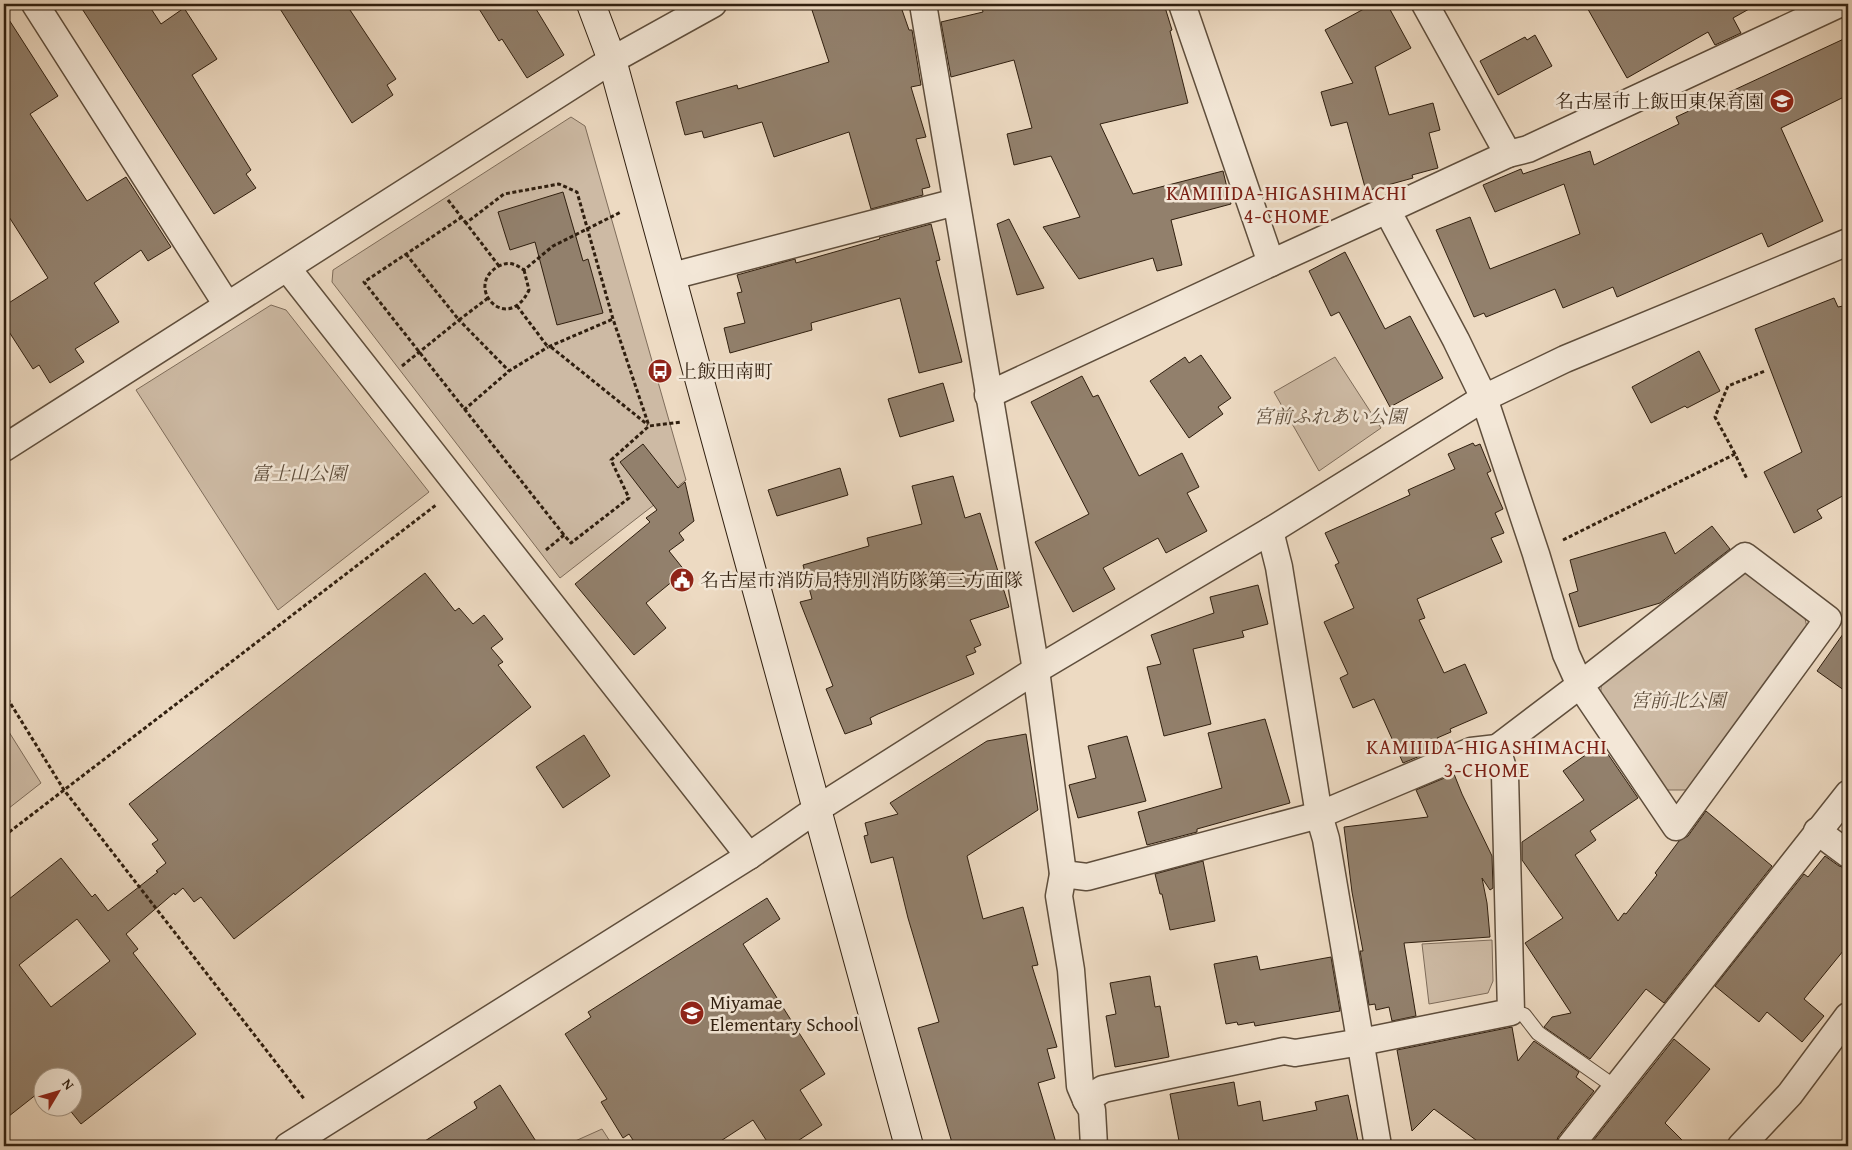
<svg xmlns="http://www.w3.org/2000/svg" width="1852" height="1150" font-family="'Gentium Book Plus','Noto Serif JP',serif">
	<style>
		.green { fill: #cdbaa4; stroke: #7e6c5a }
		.building { fill: #92806c; stroke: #301f0f; fill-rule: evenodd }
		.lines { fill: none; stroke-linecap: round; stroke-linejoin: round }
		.lane-casing { stroke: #5f4e3c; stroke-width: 16 }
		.street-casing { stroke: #5f4e3c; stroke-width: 29 }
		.secondary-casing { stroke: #301f0f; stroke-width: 30 }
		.path { stroke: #301f0f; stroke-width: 3; stroke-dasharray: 4 2.5; stroke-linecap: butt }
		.lane { stroke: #f3e7d7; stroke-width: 14 }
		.street { stroke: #f3e7d7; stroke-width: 26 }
		.secondary { stroke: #f3e7d7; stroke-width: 28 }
		.labels { text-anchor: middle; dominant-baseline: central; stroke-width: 5; stroke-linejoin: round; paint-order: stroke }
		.poi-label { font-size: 19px; fill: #301f0f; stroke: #f3e7d7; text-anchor: start }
		.park-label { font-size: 19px; font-style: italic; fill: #5f4e3c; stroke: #f3e7d7 }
		.neighbourhood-label { font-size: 20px; letter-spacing: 1px; fill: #7a1f14; stroke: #f3e7d7 }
	</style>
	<rect width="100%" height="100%" fill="#eddac2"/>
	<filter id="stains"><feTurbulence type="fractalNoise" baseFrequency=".004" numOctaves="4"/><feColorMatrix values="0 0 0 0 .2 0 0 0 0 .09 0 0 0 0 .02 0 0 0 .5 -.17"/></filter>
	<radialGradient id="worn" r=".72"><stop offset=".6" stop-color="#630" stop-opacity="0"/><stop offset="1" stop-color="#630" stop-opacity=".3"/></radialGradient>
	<g class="green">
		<path d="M571,117l14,9 101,354 -126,98 -228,-296 1,-12z"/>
		<path d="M271,305l15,5 143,182 -151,118 -142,-220z"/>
		<path d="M1335,357l46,71 -62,43 -45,-79z"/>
		<path d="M1747,571l57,43 4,18 -120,158h-24l-64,-92 2,-18z"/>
		<path d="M4,724l37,59 -37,29z"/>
		<path d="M1492,940l1,41 -5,12 -59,11 -7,-60z"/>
		<path d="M602,1129l11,17h-49z"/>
	</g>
	<g class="building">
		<path d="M79,4h69l13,20 23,-16 33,51 -25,16 59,95 -5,4 10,14 -42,26z"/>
		<path d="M277,4h69l50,75 -9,6 6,10 -41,28z"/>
		<path d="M476,4h57l31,51 -37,23 -25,-39 -3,2z"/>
		<path d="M810,4h90l9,26h3l9,55 -10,2 15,50 -10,2 14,48 -8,2 1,6 -52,14 -22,-77 -75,25 -12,-35 -58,16 -2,-7 -17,4 -9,-33 61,-17 1,4 91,-27z"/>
		<path d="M981,4h183l8,26 -2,1 18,72 -88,21 33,70 90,-23 8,33 -60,16 11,45 -25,6 -4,-13 -74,21 -36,-52 37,-10 -29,-61 -37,9 -7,-31 25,-6 -18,-68 -63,17 -10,-55 42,-10z"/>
		<path d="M1373,4h14l24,44 -36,19 14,48 44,-12 7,27 -11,3 9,35 -26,7 1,3 -47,13 -19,-69 -16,4 -10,-34 32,-9 -28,-53z"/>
		<path d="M1585,4h173l-25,14 8,15 -26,12 -7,-13 -81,46z"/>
		<path d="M4,12l54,84 -28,18 57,87 39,-24 45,70 -23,14 -7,-11 -47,33 25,39 -44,27 9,13 -34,21 -11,-18 -6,4 -29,-45v-18l44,-28 -44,-69z"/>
		<path d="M1535,35l17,31 -54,29 -18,-34 45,-24 2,3z"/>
		<path d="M1848,37v58l-67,33 42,93 -55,26 -6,-14 -145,64 -4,-10 -50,21 -8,-19 -69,28 -2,-4 -10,4 -38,-87 34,-13 20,52 90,-35 -16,-50 -69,28 -12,-27 38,-16 2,5 67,-23 4,14 85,-41 -3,-7z"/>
		<path d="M563,192l20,69 5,-2 15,54 -46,12 -22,-83 -25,8 -12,-38z"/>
		<path d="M1009,219l35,69 -27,7 -20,-71z"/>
		<path d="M931,224l9,36 -4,1 26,101 -43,11 -19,-75 -89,25 1,7 -82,23 -6,-25 21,-5 -8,-30 5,-1 -5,-17 58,-16 1,4 84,-24 -1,-1z"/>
		<path d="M1345,252l40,77 25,-13 33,62 -53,29 -51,-95 -8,4 -22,-45z"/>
		<path d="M1834,298l4,9 5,-1 5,13v174l-31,17 5,8 -28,15 -30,-61 38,-20 -47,-123z"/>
		<path d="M1699,351l21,40 -33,17 -2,-2 -34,17 -19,-36z"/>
		<path d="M1201,355l30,43 -13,9 5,7 -34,24 -39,-57 35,-24 4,6z"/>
		<path d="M1082,376l11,21 5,-2 41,81 43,-23 17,34 -12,6 20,38 -41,22 -8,-15 -55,30 12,21 -42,23 -38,-70 54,-28 -58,-112z"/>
		<path d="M943,383l11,38 -54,16 -12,-38z"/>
		<path d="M1473,443l2,3 5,-2 11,27 -4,2 16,36 -8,4 9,20 -13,5 11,24 -85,37 8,19 -6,2 25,53 21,-9 22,49 -37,16 1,3 -14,6 5,9 -39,16 -29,-64 -21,9 -13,-30 8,-4 -24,-52 30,-14 -19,-43 4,-2 -14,-30 85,-38 -2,-5 47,-21 -7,-15z"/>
		<path d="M643,444l35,44 7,-6 9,39 -15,12 5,7 -15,11 16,20 -39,32 20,25 -32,27 -59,-71 75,-62 -4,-4 11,-8 -37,-48z"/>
		<path d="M840,468l8,27 -71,21 -9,-26z"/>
		<path d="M953,476l12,42 15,-5 29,94 -39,13 11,25 -7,3 2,4 -10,4 8,18 -96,40 -8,4 2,6 -27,10 -19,-45 7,-3 -33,-84 12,-3 -9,-34 66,-19 -2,-8 55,-14 -10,-38z"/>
		<path d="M1712,526l18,23 -70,54 -81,24 -10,-33 9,-3 -8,-31 95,-28 10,22z"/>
		<path d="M425,573l30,38 4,-3 14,16 11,-9 19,24 -12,9 12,14 -5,3 33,42 -297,232 -33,-42 -7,5 -11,-14 -8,7 -1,-2 -48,41 12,15 -5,4 63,81 -115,90 -13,-16h4v-30h-30v12l-38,30v-217l57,-45 31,39 3,-3 13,17 50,-39 -2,-1 10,-8 -14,-19 6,-4 -29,-36zM77,919l33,42 -59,46 -32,-42z"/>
		<path d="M1258,585l10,39 -26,7 2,6 -51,12 18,75 -47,12 -17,-69 14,-3 -10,-29 63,-22 -4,-16z"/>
		<path d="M1848,627v66l-31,-22z"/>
		<path d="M1265,719l25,84 -93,26v3l-50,13 -9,-33 84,-24 -14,-55z"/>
		<path d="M1026,734l12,76 -71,46 16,63 40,-12 15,58 -6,1 25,81 -10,2 8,29 -17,5 19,63h-104l-35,-118 21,-6 -31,-104 -15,-61 -22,6 -7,-27 4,-1 -3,-12 33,-9 -8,-11 97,-62z"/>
		<path d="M584,735l26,41 -47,32 -27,-41z"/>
		<path d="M1127,736l19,65 -68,17 -9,-33 27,-7 -8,-32z"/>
		<path d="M1601,744l37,54 -48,33 6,9 -21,15 43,66 6,-8 2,1 31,-39 -2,-2 24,-32 9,-5 18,-25 66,55 -108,137 -18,-14 -56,70 -46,-32 8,-10 19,-4 -46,-70 38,-25 -41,-58v-18l62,-42 -21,-29z"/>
		<path d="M1454,774l8,20 30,62 1,32 -3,2 -8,-12 5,25 3,34 -86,6 12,73 -24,5 -3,-14 -13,3 -1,-6 -6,1 -9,-54h3l-11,-59 -8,-65 84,-10 -12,-27z"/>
		<path d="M1825,856l14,10 9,3v76l-44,54 20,17 -22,26 -35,-30 -8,10 -44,-36 89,-112 4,3z"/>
		<path d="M1203,861l12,60 -45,9 -8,-36h-2l-5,-20z"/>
		<path d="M767,898l13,21 -37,25 82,130 -25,16 22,35 -32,21h-20l-17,-26 -40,26h-76l-8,-12 -6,4 -22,-36 6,-3 -42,-65 26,-17 -3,-5z"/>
		<path d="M1257,956l3,14 71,-13 9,54 -85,15 -1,-4 -16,3 -1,-3 -11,2 -12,-60z"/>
		<path d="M1150,976l5,31 5,-1 9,51 -54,10 -9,-51 10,-2 -6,-31z"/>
		<path d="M1512,1027l6,34 16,-20 45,31 -3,5 18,14 -36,46 -3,9h-71l-50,-37 -22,22 -15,-81z"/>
		<path d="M1674,1039l36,30 -45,54 23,23h-99z"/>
		<path d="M1234,1082l4,24 22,-5 3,20 54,-11 -2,-8 33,-7 11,51h-179l-10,-52z"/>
		<path d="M500,1085l39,61h-122l60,-38 -3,-6z"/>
	</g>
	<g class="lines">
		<defs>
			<path id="lane" d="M1511,1012l13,3 14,18 77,54"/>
			<g id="street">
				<path d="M35,4l192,301"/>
				<path d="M923,4l113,666 27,204 -4,22 12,74 9,116 6,14 6,10 2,36"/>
				<path d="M1508,154l20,-5 311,-145"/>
				<path d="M1271,263l116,-53"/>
				<path d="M287,268l462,588 -461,290"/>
				<path d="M672,276l284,-74"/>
				<path d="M988,395l283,-132 -89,-259"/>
				<path d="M4,448l608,-388 101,-56"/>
				<path d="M1270,531l9,36 40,248 7,24 52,307"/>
				<path d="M1745,556l83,63 -152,208 -96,-142z"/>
				<path d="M1817,831l31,23"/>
				<path d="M749,856l68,-47 219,-139 234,-139 214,-133 81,-39 283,-117"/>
				<path d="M1063,874l24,3 232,-62 152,-64 26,-3"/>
				<path d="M1086,1100l17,-11 181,-38 11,2 66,-11 150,-30 -6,-237 -8,-27 83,-63 -14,-31 -30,-100 -52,-156 -28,-58 -69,-130 121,-56 -83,-150"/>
				<path d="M1570,1146l278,-352"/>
				<path d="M1741,1146l49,-52 58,-78"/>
			</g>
			<path id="secondary" d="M591,4l21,56 297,1086"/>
		</defs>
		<use href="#lane" class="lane-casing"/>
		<use href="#street" class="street-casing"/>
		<use href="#secondary" class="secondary-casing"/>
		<g class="path">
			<path d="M448,200l18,23"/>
			<path d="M462,217l-98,65 200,253"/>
			<path d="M406,254l53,66 29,-22"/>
			<path d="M499,266l-33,-43 38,-29 55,-10 18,8 36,127 36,107"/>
			<path d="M524,270l5,20c-22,46 -67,-4 -30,-24 10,-5 16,-2 25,4l29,-24 68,-34"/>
			<path d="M517,306l31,41 65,-28"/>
			<path d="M551,347l97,78"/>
			<path d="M402,366l57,-46 50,51"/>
			<path d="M464,410l45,-39 39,-24"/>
			<path d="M1735,454l-20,-37 13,-31 37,-15"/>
			<path d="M1563,540l172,-86 12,25"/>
			<path d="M546,550l18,-15 7,8 58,-45 -18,-38 38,-34 32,-4"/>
			<path d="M4,693l60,97 241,310"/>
			<path d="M4,836l432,-331"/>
		</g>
		<use href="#lane" class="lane"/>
		<use href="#street" class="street"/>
		<use href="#secondary" class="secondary"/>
	</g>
	<defs>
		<symbol id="school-disc" viewBox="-11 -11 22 22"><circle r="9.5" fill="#8f2418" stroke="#f3e7d7"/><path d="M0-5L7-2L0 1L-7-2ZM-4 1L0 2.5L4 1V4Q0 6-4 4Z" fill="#fff"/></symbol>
		<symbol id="bus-disc" viewBox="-11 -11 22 22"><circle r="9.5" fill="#8f2418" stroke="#f3e7d7"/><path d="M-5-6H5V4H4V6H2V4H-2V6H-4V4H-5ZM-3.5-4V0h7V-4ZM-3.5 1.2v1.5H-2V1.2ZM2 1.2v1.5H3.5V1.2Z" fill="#fff"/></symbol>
		<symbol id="civic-disc" viewBox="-11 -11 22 22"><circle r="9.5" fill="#8f2418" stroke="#f3e7d7"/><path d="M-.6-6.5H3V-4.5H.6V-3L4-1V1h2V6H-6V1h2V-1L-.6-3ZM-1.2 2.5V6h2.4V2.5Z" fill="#fff"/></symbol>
	</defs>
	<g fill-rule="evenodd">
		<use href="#school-disc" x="1768" y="87" width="28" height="28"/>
		<use href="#bus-disc" x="646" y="357" width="28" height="28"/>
		<use href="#civic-disc" x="668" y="566" width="28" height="28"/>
		<use href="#school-disc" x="678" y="999" width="28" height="28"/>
	</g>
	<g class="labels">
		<g class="poi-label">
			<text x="1764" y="101" text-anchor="end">名古屋市上飯田東保育園</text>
			<text x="678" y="371">上飯田南町</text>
			<text x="700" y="580">名古屋市消防局特別消防隊第三方面隊</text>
			<text x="710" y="1002">Miyamae<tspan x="710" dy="22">Elementary School</tspan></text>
		</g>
		<g class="park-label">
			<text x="1330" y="416">宮前ふれあい公園</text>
			<text x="299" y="473">富士山公園</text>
			<text x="1678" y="700">宮前北公園</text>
		</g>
		<g class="neighbourhood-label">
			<text x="1287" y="192">KAMIIIDA-HIGASHIMACHI<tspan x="1287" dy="23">4-CHOME</tspan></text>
			<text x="1487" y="746">KAMIIIDA-HIGASHIMACHI<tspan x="1487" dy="23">3-CHOME</tspan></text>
		</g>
	</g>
	<rect width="1852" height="1150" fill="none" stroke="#eddac2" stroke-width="20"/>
	<rect x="5" y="5" width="1842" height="1140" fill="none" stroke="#301f0f" stroke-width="2.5"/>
	<rect x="10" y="10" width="1832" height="1130" fill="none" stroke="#301f0f"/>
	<g transform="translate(58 1092) rotate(52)"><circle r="24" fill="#f3e7d7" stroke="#a59787"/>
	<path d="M0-4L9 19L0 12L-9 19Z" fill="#8f2418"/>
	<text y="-8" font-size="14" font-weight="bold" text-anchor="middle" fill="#301f0f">N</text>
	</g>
	<rect width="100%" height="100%" filter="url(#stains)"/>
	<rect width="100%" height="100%" fill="url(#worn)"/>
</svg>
